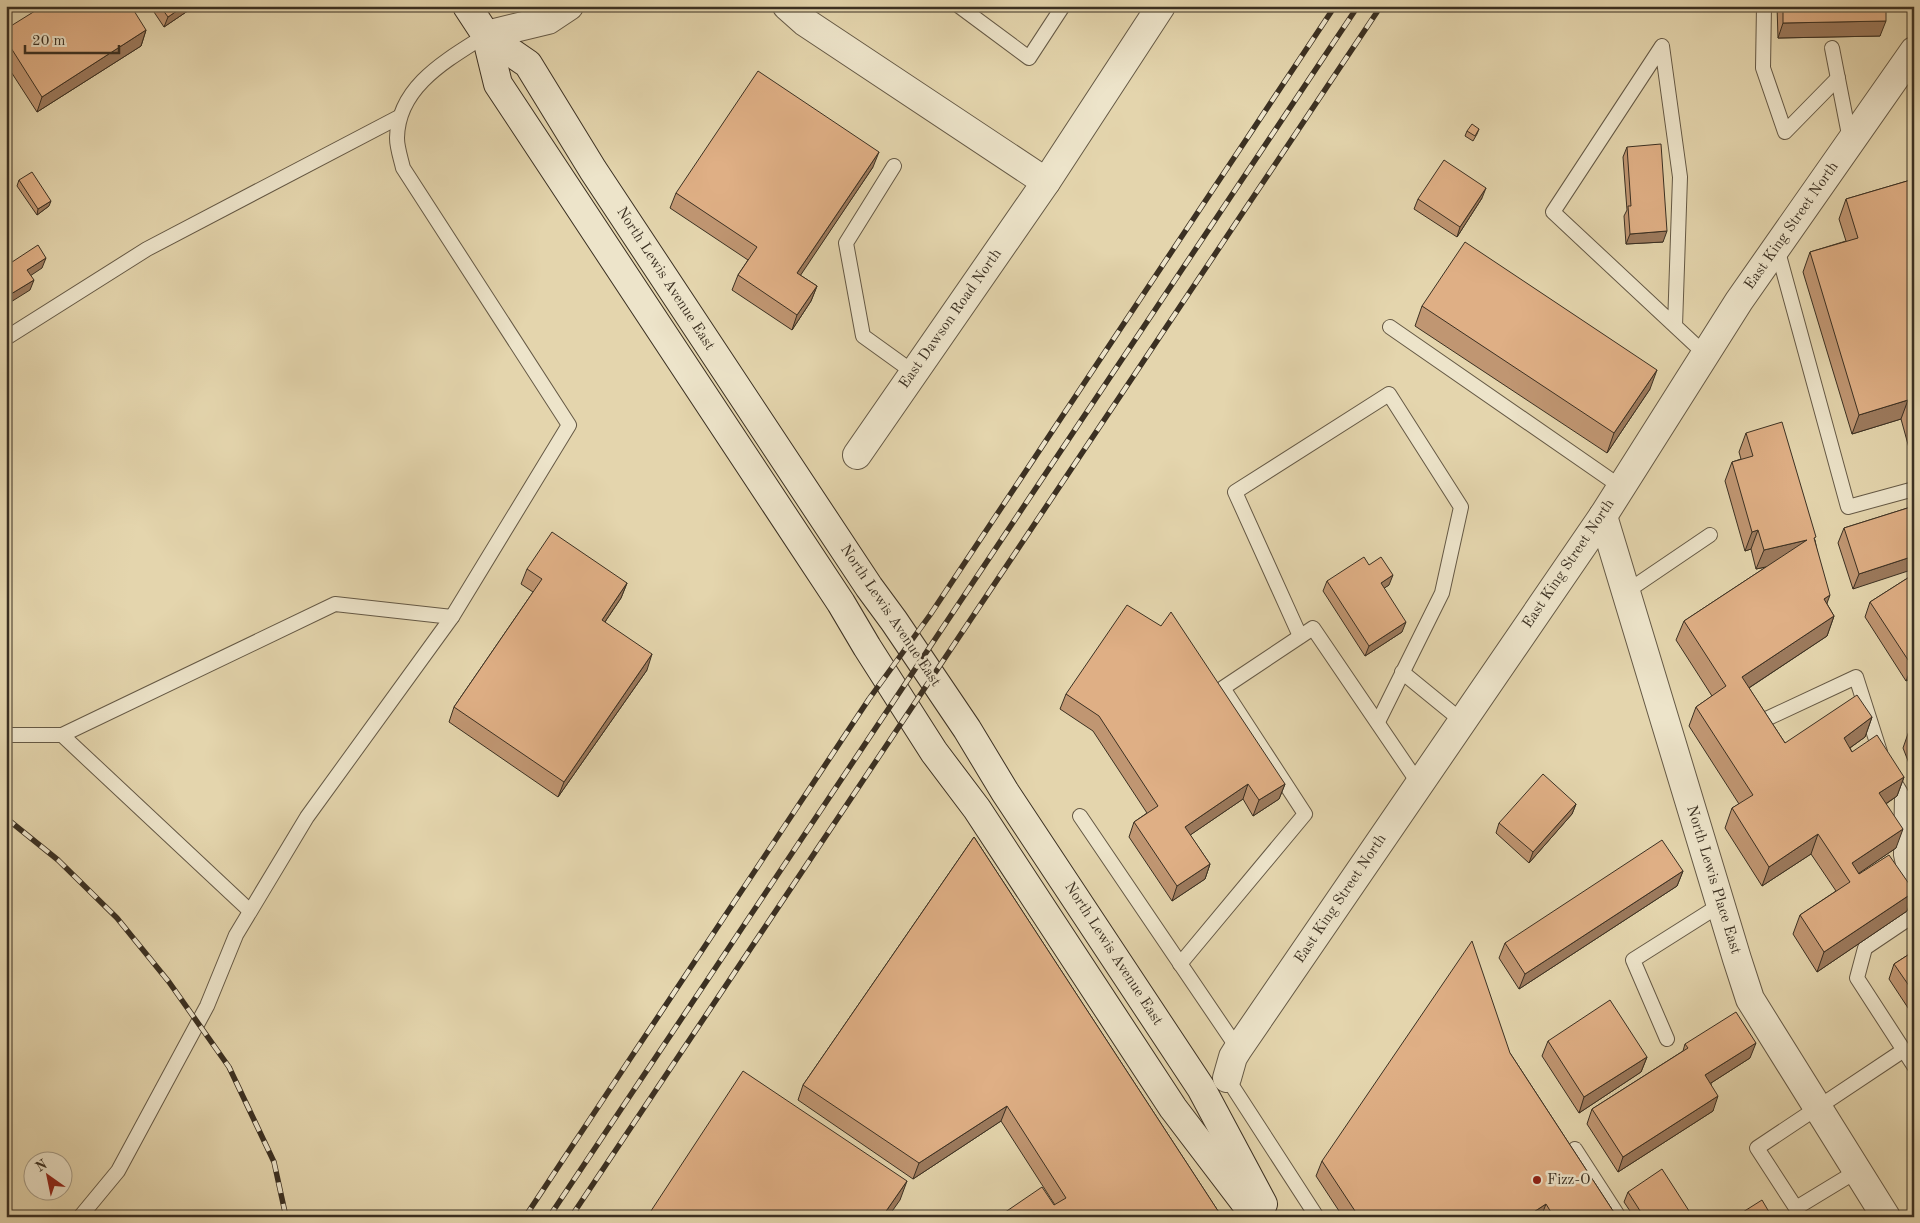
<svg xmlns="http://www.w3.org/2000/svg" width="1920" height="1223" font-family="'Old Standard TT',serif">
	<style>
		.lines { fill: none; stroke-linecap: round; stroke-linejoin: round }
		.service-casing { stroke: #655945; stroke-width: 16 }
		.minor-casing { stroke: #655945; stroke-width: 30 }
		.secondary-casing { stroke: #3b3022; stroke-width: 30 }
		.service { stroke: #ede4ca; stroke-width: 14 }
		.minor { stroke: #ede4ca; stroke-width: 28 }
		.secondary { stroke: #ede4ca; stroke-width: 28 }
		.rail-casing { stroke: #3b3022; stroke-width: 5.5 }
		.rail { stroke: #ede4ca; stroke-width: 4; stroke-dasharray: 11; stroke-linecap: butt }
		.wall { fill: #c09672; stroke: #3b3022 }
		.shaded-wall { fill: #9c7a5d; stroke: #3b3022 }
		.building { fill: #dfaf85; stroke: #3b3022 }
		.poi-dot { fill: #8f2418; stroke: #ede4ca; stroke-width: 2 }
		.labels { text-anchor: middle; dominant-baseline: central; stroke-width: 5; stroke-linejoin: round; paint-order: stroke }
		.street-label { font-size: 15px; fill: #3b3022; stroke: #ede4ca }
		.poi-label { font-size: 15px; fill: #3b3022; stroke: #ede4ca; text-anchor: start }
	</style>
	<rect width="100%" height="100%" fill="#e4d5ad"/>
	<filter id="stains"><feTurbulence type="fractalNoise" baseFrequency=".004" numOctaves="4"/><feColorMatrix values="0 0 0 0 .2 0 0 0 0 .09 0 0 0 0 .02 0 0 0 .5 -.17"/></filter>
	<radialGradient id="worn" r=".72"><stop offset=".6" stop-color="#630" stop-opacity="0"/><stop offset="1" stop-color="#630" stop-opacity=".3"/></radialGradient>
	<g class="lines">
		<defs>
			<g id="service">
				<path d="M959,6l70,52 34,-52"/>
				<path d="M1764,6l-1,62 22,64 53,-54"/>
				<path d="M1832,48l18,92"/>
				<path d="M894,166l-48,77 17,93 50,36"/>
				<path d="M1777,248l71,259 66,-18"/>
				<path d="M1675,326l5,-149 -18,-131 -109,166 152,142"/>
				<path d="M1390,327l231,160"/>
				<path d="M6,338l141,-89 252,-132"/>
				<path d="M1626,592l84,-57"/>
				<path d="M1300,636l-65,-144 154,-98 72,113 -19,86 -64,129"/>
				<path d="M1402,672l60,49"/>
				<path d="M1764,720l92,-43 24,75"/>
				<path d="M6,735h56l273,-131 117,13"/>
				<path d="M62,735l188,176"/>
				<path d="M1890,774l12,21 -1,60 13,59"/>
				<path d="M1080,816l158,233"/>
				<path d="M1914,915l-49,33 -8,30 57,88"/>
				<path d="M1180,964l125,-150 -82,-126 90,-60 106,156"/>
				<path d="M1667,1039l-34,-79 87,-55"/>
				<path d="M1227,1078l90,139"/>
				<path d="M1575,1149l44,68"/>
				<path d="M1857,1171l-61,37 -39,-60 147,-98"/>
				<path d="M80,1217l38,-46 89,-165 29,-71 71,-118 145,-200 117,-192 -166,-257c-2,-9 -6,-20 -6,-30 1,-52 50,-78 89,-103"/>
			</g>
			<g id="minor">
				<path d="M787,6l18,16 241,160"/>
				<path d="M486,35l62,-15 21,-14"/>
				<path d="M857,455l189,-273 115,-176"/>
				<path d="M1603,516l134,443 13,40 136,218"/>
				<path d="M1227,1078l6,-21 5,-8 365,-533 136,-215 175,-250"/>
			</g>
			<g id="secondary">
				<path d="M467,6l19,29 12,49 343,519 26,44 67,105 43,57 196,299 83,109"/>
				<path d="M486,35l42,29 65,106 276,417 25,34 73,108 38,63 196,296 62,116"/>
			</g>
		</defs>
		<use href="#service" class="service-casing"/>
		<use href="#minor" class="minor-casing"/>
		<use href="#secondary" class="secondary-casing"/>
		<use href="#service" class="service"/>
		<use href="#minor" class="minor"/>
		<use href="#secondary" class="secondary"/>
		<defs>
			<g id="rail">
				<path d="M6,818l52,42 59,58 52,64 60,85 45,95 12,55"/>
				<path d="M525,1217l344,-518 61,-84 405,-609"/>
				<path d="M549,1217l809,-1211"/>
				<path d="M571,1217l810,-1211"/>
			</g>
		</defs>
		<use href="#rail" class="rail-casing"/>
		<use href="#rail" class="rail"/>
	</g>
	<g class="wall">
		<path d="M150,6h45l-31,21z"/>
		<path d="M1777,6h109l-6,30 -102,2z"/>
		<path d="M6,29l140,1 -5,16 -104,66 -31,-48z"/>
		<path d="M1479,129l-2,5 -4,7 -8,-5 2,-5z"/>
		<path d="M1627,147l36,95 -37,2 -2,-28 3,-6 -4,-53z"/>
		<path d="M873,167l-73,108 17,11 -6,15 -19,29 -60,-40 6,-15 10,-15 -78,-52 6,-15z"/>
		<path d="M1914,179v268l-5,1 -8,-29 -49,15 -49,-162 7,-20 36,-11 -7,-22 7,-20z"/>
		<path d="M19,180l30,26 -12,9 -20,-29z"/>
		<path d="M1482,198l-25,39 -43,-28 4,-10z"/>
		<path d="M1422,306l228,83 -43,64 -192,-127z"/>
		<path d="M1746,433l69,107 12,64 7,12 -7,20 -78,52 36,55 87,-26 -7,20 -15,11 2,4 52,25 -7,19 -11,8 10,44 -37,25 55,18 -7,20 -90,61 -24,-38 7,-19 36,-24 -25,-37 -49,32 -37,-58 7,-20 7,-4 -50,-78 7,-19 16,-11 -36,-56 8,-19 82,-54 -10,2 -5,-20 -6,2 -20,-70 7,-19 9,-3 -2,-7z"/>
		<path d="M1914,506l-61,83 -15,-46 6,-15z"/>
		<path d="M1369,565l20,20 -5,3 18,44 -37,24 -42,-65 4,-10z"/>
		<path d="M527,569l100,14 -6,15 -16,24 42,48 -89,127 -109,-75 5,-15 79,-115 -12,-8z"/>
		<path d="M1914,574v102l-8,5 -41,-64 5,-15z"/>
		<path d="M1066,694l219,90 -6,15 -26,17 -10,-17 -53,36 20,29 -5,15 -33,22 -43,-64 5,-15 13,-9 -54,-82 -33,-22z"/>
		<path d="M1914,726v50l-11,-28 7,-20z"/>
		<path d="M1576,804l-4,10 -43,49 -33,-30 3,-10z"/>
		<path d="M974,837l248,380 -168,-12h1l-54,-84 -88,58 -115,-79 5,-15z"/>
		<path d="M1683,871l-6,15 -158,103 -20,-31 6,-15z"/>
		<path d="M1914,951v66l-25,-38 5,-15z"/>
		<path d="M1548,1041l99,16 -6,15 -62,41 -37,-57z"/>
		<path d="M1685,1044l65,14 -39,25 2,28 -95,61 -31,-48 5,-15 91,-58z"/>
		<path d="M1510,1053l107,164h-274l-27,-41 6,-15z"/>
		<path d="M1628,1192l63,22 -1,3h-56l-10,-15z"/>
	</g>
	<g class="shaded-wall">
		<path d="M184,6h11l-31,21 4,-10z"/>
		<path d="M1886,21l-6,15 -102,2 5,-15z"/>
		<path d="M146,30l-5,16 -104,66 5,-15z"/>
		<path d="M879,152l-6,15 -81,121 5,-15z"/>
		<path d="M1486,188l-4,10 -25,39 3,-10z"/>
		<path d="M51,201l-2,5 -12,9 1,-6z"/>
		<path d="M1667,231l-4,11 -37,2 4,-10z"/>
		<path d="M46,258l-4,10 -18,12 3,-10z"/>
		<path d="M34,280l-4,10 -24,15v-8z"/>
		<path d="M817,286l-6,15 -19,29 5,-15z"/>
		<path d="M1657,370l-7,19 -43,64 7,-20z"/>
		<path d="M1908,400l-7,19 -49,15 7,-19z"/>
		<path d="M1914,436v11l-5,1z"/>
		<path d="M1758,530l-7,19 -6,2 7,-19z"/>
		<path d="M1807,540l-7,20 -44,9 8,-19z"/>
		<path d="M1914,556v13l-61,20 6,-15z"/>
		<path d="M1393,575l-4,10 -12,8 4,-10z"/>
		<path d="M627,583l-6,15 -25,37 6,-15z"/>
		<path d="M1830,595l-7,19 1,-15z"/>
		<path d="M1834,616l-7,20 -92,61 7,-20z"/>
		<path d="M1406,622l-4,10 -37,24 4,-10z"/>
		<path d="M652,654l-5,16 -89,127 6,-15z"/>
		<path d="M1914,664v12l-8,5 6,-15z"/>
		<path d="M1872,717l-7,20 -28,20 7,-19z"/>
		<path d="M1904,777l-7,19 -25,17 7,-20z"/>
		<path d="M1248,784l-5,15 -63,43 5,-15z"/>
		<path d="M1285,784l-6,15 -26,17 6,-16z"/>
		<path d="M1576,804l-4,10 -43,49 4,-11z"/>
		<path d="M1903,829l-7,19 -47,32 3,-17z"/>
		<path d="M1818,834l-7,20 -49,32 7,-19z"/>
		<path d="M1210,864l-5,15 -33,22 5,-15z"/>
		<path d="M1683,871l-6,15 -158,103 6,-15z"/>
		<path d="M1914,892l-7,19 -90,61 7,-20z"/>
		<path d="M1756,1043l-6,15 -50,32 5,-15z"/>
		<path d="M1647,1057l-6,15 -62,41 5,-16z"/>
		<path d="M1718,1096l-5,15 -95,61 5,-15z"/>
		<path d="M1007,1106l-6,15 -88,58 6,-16z"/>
		<path d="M907,1181l-7,19 -12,17h-6z"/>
		<path d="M1546,1204l-5,13h-15z"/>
	</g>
	<g class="building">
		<path d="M43,6h88l15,24 -104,67 -36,-57v-11z"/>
		<path d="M160,6h24l-16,11z"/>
		<path d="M1783,6h103v15l-103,2z"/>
		<path d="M758,71l121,81 -82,121 20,13 -20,29 -59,-40 19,-28 -81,-54z"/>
		<path d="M1472,124l7,5 -4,7 -8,-5z"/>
		<path d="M1661,144l6,87 -37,3 -2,-28h3l-4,-59z"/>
		<path d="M1444,160l42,28 -26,39 -42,-28z"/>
		<path d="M32,172l19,29 -13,8 -19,-29z"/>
		<path d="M1914,179v241l-6,-20 -49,15 -49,-163 48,-14 -12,-39z"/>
		<path d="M1465,242l192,128 -43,63 -192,-127z"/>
		<path d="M38,245l8,13 -19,12 7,10 -28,17v-31z"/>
		<path d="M1782,422l34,115 -2,1 16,57 -6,4 10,17 -92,61 43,66 72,-48 15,22 -28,21 8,14 25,-17 27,42 -25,16 24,36 -51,34 7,11 30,-19 25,36v1l-90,60 -24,-37 50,-33 -32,-48 -49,33 -37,-59 21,-13 -57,-88 30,-21 -42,-65 123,-81 -43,10 -6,-20 -6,2 -20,-70 21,-6 -7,-23z"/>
		<path d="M1914,506v50l-55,18 -15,-46z"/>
		<path d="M552,532l75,51 -25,37 50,34 -88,128 -110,-75 88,-128 -15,-10z"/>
		<path d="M1364,557l5,8 12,-8 12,18 -12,8 25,39 -37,24 -42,-65z"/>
		<path d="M1914,574v90l-2,2 -42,-64z"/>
		<path d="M1127,605l34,21 10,-14 114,172 -26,16 -11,-16 -63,43 25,37 -33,22 -43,-64 24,-16 -59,-90 -33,-22z"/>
		<path d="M1914,726v12l-4,-10z"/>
		<path d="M1543,774l33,30 -43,48 -34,-29z"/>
		<path d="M974,837l248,380h-224l44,-30 12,18 12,-7 -59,-92 -88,57 -116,-78z"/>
		<path d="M1662,840l21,31 -158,103 -20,-31z"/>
		<path d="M1472,941l38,112 107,164h-45l-2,-2 -3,2h-13l-8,-13 -20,13h-167l-37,-56z"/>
		<path d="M1914,951v42l-20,-29z"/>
		<path d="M1610,1000l37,57 -63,40 -36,-56z"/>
		<path d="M1736,1012l20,31 -51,32 13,21 -95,61 -31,-48 96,-61 -3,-4z"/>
		<path d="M743,1071l164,110 -25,36h-235z"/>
		<path d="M1662,1169l29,45 -5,3h-42l-16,-25z"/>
		<path d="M1762,1200l10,17h-37z"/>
	</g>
	<circle class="poi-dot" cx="1537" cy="1180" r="5"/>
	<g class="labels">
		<g class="street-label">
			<text transform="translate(1792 226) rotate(-55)">East King Street North</text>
			<text transform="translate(665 279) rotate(57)">North Lewis Avenue East</text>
			<text transform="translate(951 319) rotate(-55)">East Dawson Road North</text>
			<text transform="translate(1569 564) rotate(-56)">East King Street North</text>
			<text transform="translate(890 616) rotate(56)">North Lewis Avenue East</text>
			<text transform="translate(1713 880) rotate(73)">North Lewis Place East</text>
			<text transform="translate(1341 899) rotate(-56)">East King Street North</text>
			<text transform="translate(1113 954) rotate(57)">North Lewis Avenue East</text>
		</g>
		<g class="poi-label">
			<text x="1547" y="1180">Fizz-O</text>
		</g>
	</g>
	<rect width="1920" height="1223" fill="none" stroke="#e4d5ad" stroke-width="25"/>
	<rect x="8" y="8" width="1905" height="1208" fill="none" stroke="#3b3022" stroke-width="2.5"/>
	<rect x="12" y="12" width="1895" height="1198" fill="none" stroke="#3b3022"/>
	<g transform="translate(48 1176) rotate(327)"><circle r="24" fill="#ede4ca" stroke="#a69c87"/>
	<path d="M0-4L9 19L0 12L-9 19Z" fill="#8f2418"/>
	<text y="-8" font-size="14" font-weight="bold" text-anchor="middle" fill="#3b3022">N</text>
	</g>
	<path d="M25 45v8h94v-8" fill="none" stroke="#3b3022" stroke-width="2.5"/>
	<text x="32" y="45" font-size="15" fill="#3b3022" stroke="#ede4ca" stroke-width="4" paint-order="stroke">20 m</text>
	<rect width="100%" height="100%" filter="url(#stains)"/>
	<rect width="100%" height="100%" fill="url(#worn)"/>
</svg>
